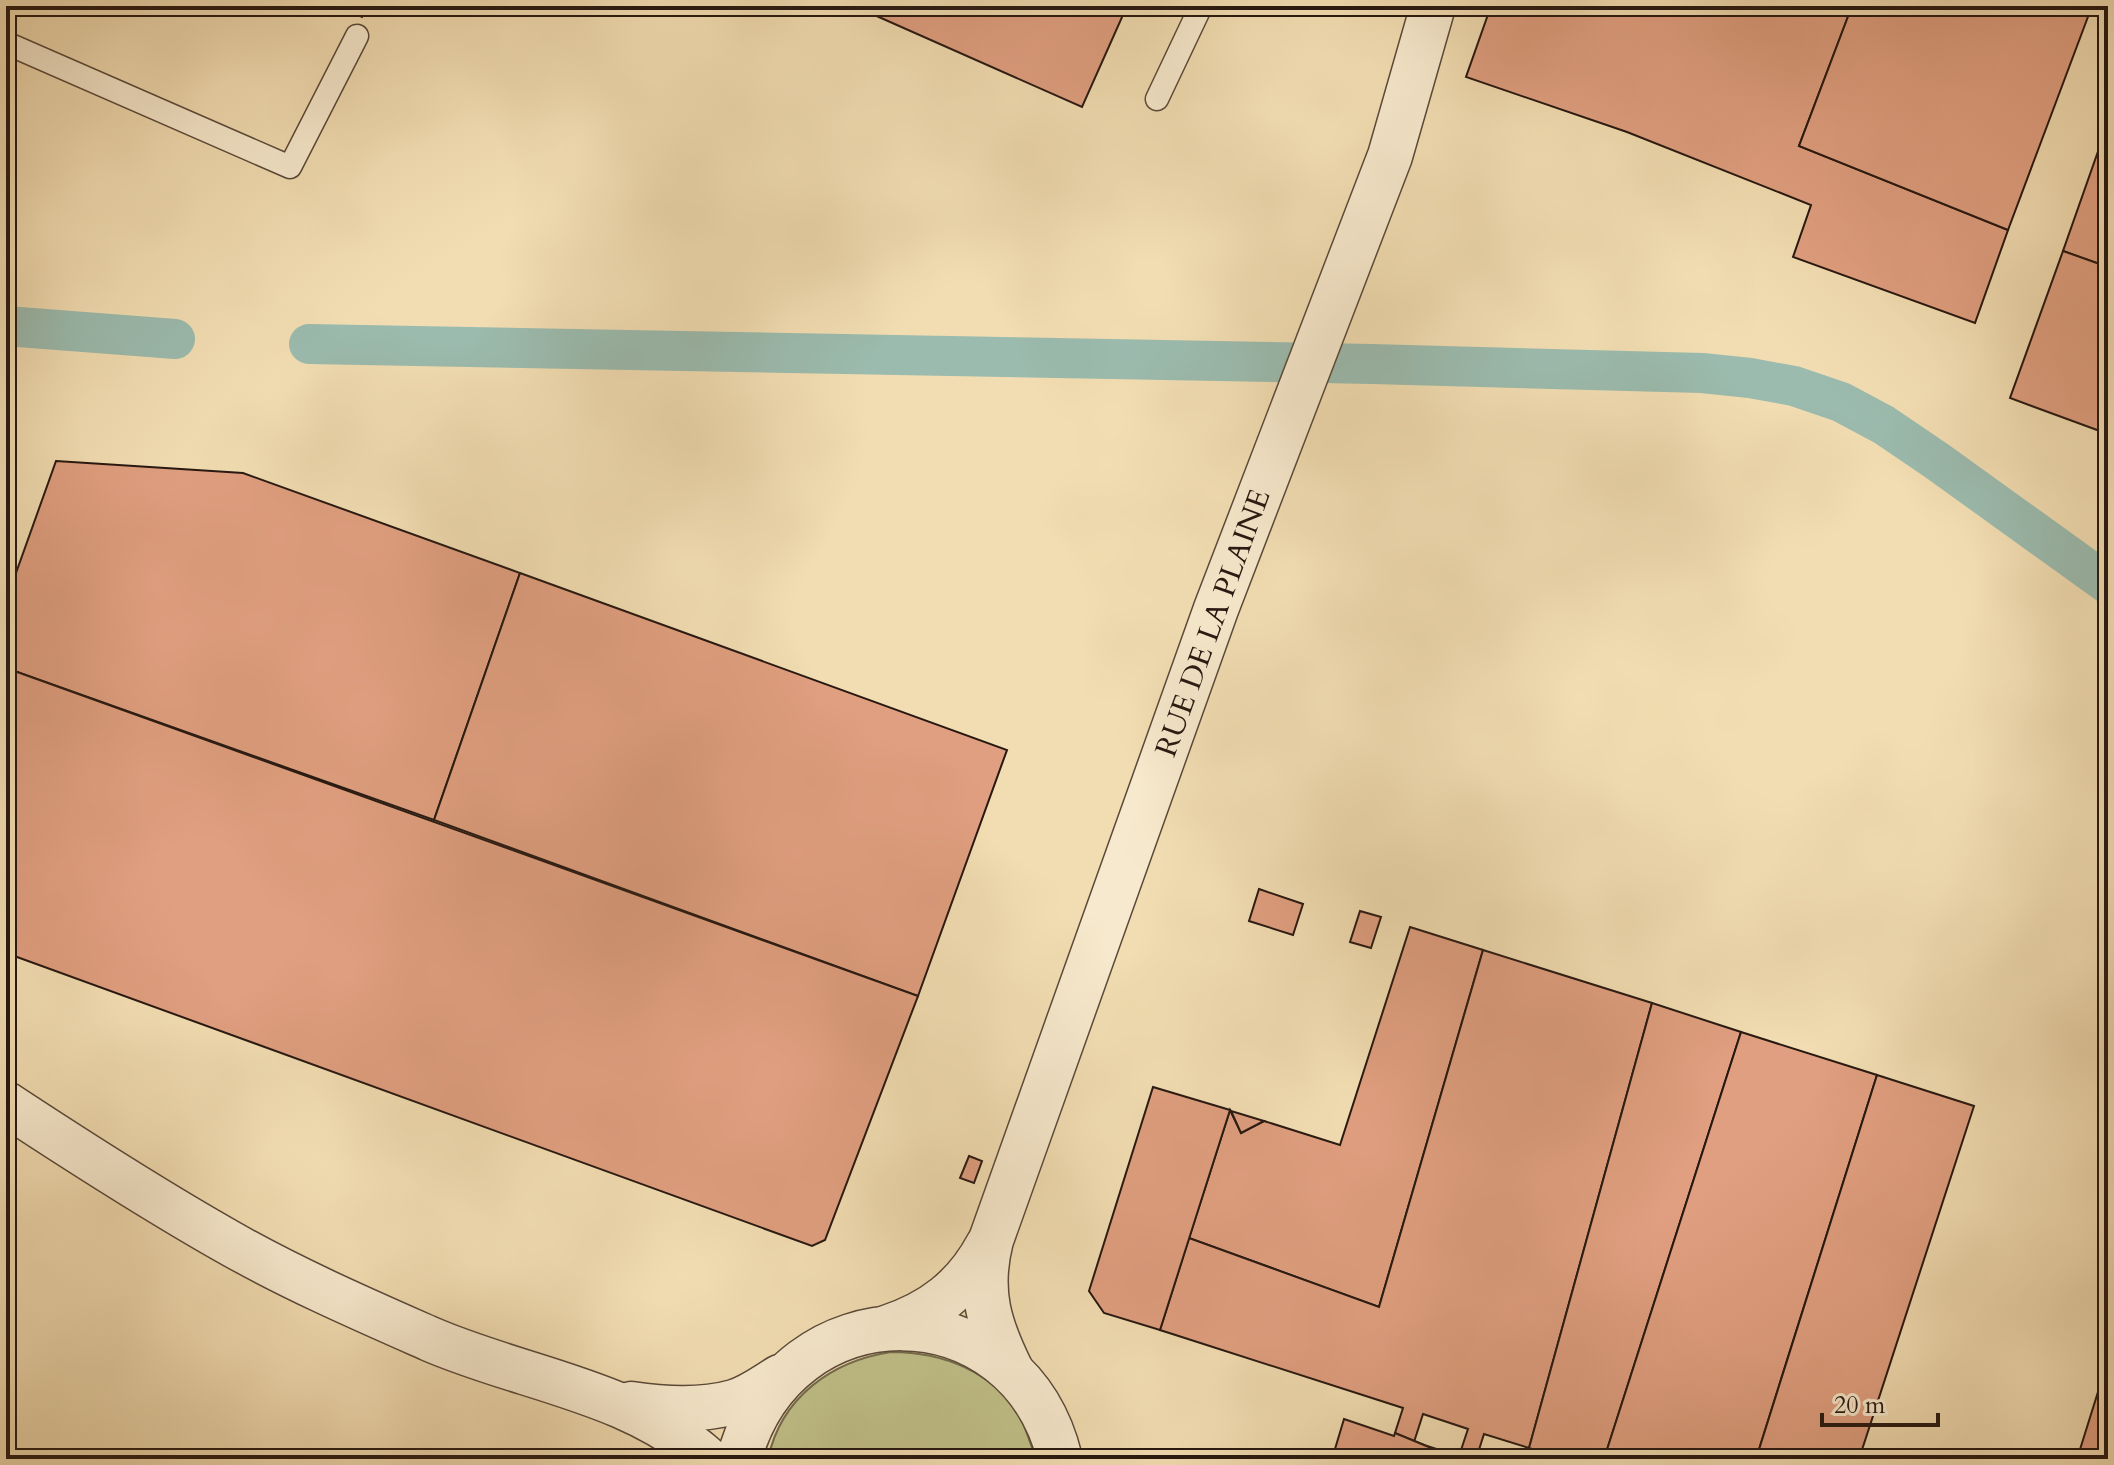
<svg xmlns="http://www.w3.org/2000/svg" width="2114" height="1465" font-family="Cardo,serif">
	<style>
		.green { fill: #c0bf88; stroke: #746c4c; stroke-width: 2 }
		.lines { fill: none; stroke-linecap: round; stroke-linejoin: round }
		.canal { stroke: #9bbbae; stroke-width: 40 }
		.building { fill: #e09f80; stroke: #271811; stroke-width: 2; fill-rule: evenodd }
		.lane-casing { stroke: #5a4939; stroke-width: 25 }
		.street-casing { stroke: #5a4939; stroke-width: 47 }
		.lane { stroke: #f7e9cd; stroke-width: 22 }
		.street { stroke: #f7e9cd; stroke-width: 44 }
		.labels { text-anchor: middle; dominant-baseline: central; stroke-width: 6; stroke-linejoin: round; paint-order: stroke }
		.street-label { font-size: 30px; fill: #271811; stroke: #f7e9cd }
	</style>
	<rect width="100%" height="100%" fill="#f2ddb2"/>
	<filter id="stains"><feTurbulence type="fractalNoise" baseFrequency=".0025" numOctaves="4"/><feColorMatrix values="0 0 0 0 .2 0 0 0 0 .09 0 0 0 0 .02 0 0 0 .5 -.17"/></filter>
	<radialGradient id="worn" r=".72"><stop offset=".6" stop-color="#630" stop-opacity="0"/><stop offset="1" stop-color="#630" stop-opacity=".3"/></radialGradient>
	<path class="green" d="M891,1352c51,0 103,19 129,66 7,12 11,28 16,41h-268c13,-62 64,-98 123,-107z"/>
	<g class="lines">
		<g class="canal">
			<path d="M6,326l169,13"/>
			<path d="M309,344l1063,20 330,9 48,5 44,8 47,16 43,23 53,36 171,123"/>
		</g>
	</g>
	<g class="building">
		<path d="M175,6h21l-4,8z"/>
		<path d="M338,6h29l-5,11z"/>
		<path d="M854,6h273l-45,101z"/>
		<path d="M1491,6h361l-53,140 209,84 -33,93 -182,-66 18,-52 -184,-73 -161,-55z"/>
		<path d="M1852,6h240l-84,224 -209,-84z"/>
		<path d="M2108,123v144l-45,-16z"/>
		<path d="M2063,251l45,16v167l-98,-36z"/>
		<path d="M56,461l187,12 277,100 -86,247 -428,-152v-67z"/>
		<path d="M520,573l487,177 -89,246 -484,-176z"/>
		<path d="M6,668l912,328 -93,244 -13,6 -806,-293z"/>
		<path d="M1259,889l44,15 -10,31 -44,-14z"/>
		<path d="M1360,911l21,6 -10,31 -21,-6z"/>
		<path d="M1410,927l73,23 -104,357 -190,-69 41,-128 11,23 23,-12 76,24z"/>
		<path d="M1483,950l169,53 -123,445 -45,-14 -8,25h-18l-63,-26 8,-25 -243,-78 29,-92 190,69zM1423,1414l45,15 -9,27 -45,-14z"/>
		<path d="M1652,1003l89,29 -137,427h-42l-33,-11z"/>
		<path d="M1741,1032l136,43 -111,352 -10,32h-152z"/>
		<path d="M1877,1075l97,31 -115,353h-103z"/>
		<path d="M1153,1087l77,23 -70,220 -56,-17 -15,-22z"/>
		<path d="M1231,1111l33,10 -23,12z"/>
		<path d="M969,1156l13,5 -8,22 -14,-5z"/>
		<path d="M2108,1360v99h-31z"/>
		<path d="M1344,1419l50,17 1,-3 63,26h-126z"/>
	</g>
	<g class="lines">
		<defs>
			<g id="lane">
				<path d="M6,43l284,124 67,-131"/>
				<path d="M1157,99l44,-93"/>
			</g>
			<g id="street">
				<path d="M6,1104c73,48 146,95 222,138 65,37 134,67 202,97 92,40 200,51 277,120"/>
				<path d="M886,1328c46,-15 79,-40 102,-83"/>
				<path d="M1012,1372c-23,-46 -34,-81 -21,-132l225,-631 174,-453 43,-150"/>
				<path d="M631,1404c33,5 71,7 103,-2 17,-5 31,-16 46,-25"/>
				<path d="M739,1459c47,-175 279,-174 321,0"/>
			</g>
		</defs>
		<use href="#lane" class="lane-casing"/>
		<use href="#street" class="street-casing"/>
		<use href="#lane" class="lane"/>
		<use href="#street" class="street"/>
	</g>
	<g class="labels">
		<g class="street-label">
			<text transform="translate(1213 623) rotate(-70)">RUE DE LA PLAINE</text>
		</g>
	</g>
	<rect width="2114" height="1465" fill="none" stroke="#f2ddb2" stroke-width="32"/>
	<rect x="8" y="8" width="2098" height="1449" fill="none" stroke="#271811" stroke-width="4"/>
	<rect x="16" y="16" width="2082" height="1433" fill="none" stroke="#271811" stroke-width="2"/>
	<path d="M1822 1413v12h116v-12" fill="none" stroke="#271811" stroke-width="4"/>
	<text x="1834" y="1413" font-size="24" fill="#271811" stroke="#f7e9cd" stroke-width="6" paint-order="stroke">20 m</text>
	<rect width="100%" height="100%" filter="url(#stains)"/>
	<rect width="100%" height="100%" fill="url(#worn)"/>
</svg>
